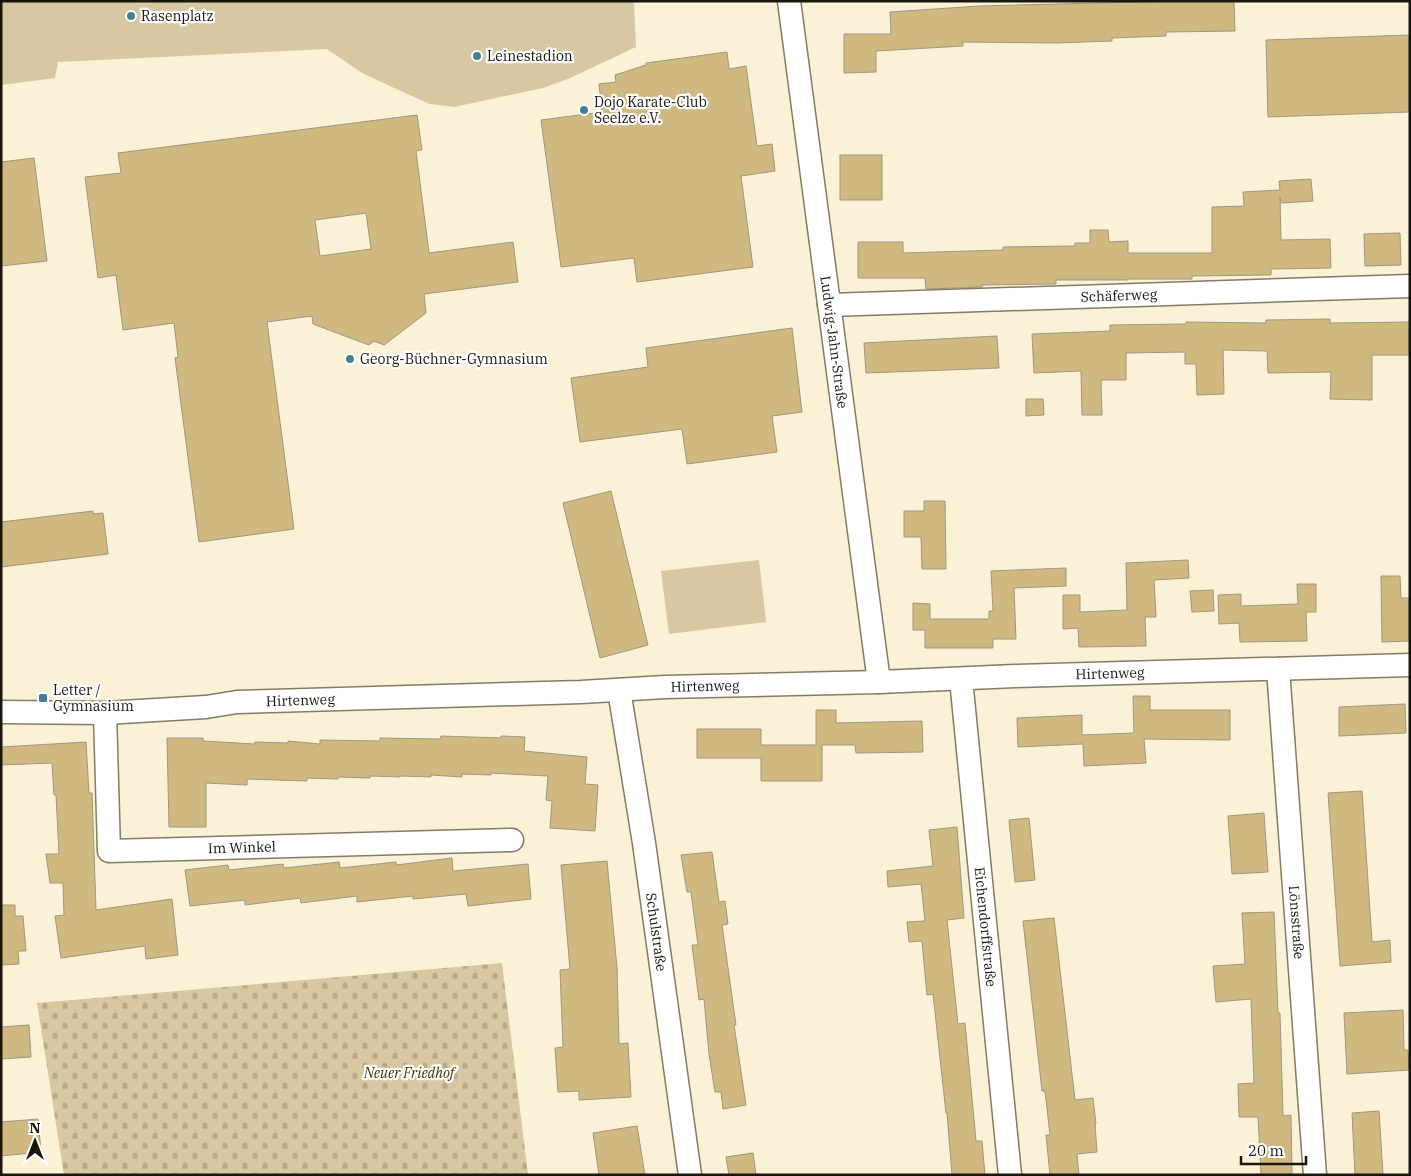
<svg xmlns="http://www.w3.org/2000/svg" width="1411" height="1176" font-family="'IBM Plex Serif',serif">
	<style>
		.cemetery { fill: url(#cemetery-stones) }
		.park { fill: #d8c8a1 }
		.building { fill: #d0b981; stroke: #9f967e; fill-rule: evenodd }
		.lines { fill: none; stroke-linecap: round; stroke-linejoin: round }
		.minor-casing { stroke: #857b64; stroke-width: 25 }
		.minor { stroke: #fff; stroke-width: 22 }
		.poi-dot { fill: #438096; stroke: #fff; stroke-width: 2 }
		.labels { text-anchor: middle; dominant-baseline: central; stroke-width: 4.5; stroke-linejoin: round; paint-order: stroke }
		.poi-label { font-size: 14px; fill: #19160d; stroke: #fff; text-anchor: start }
		.street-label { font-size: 14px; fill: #19160d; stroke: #fff }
		.park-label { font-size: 14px; font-style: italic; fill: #423202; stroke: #fff }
	</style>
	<defs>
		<pattern id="cemetery-stones" width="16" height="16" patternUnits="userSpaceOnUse" patternTransform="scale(1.25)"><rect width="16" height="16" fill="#d8c8a1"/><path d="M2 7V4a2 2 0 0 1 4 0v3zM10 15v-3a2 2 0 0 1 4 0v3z" fill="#b9ab89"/></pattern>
	</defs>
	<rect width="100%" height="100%" fill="#fbf1d7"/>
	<path class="cemetery" d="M502,963l26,212h-464l-27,-172z"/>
	<g class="park">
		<path d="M1,1h633l2,46 -68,32 -25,9 -89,19 -24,-3 -25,-11 -43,-20 -35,-24 -269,13 -3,16 -54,7z"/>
		<path d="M759,560l7,62 -97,12 -8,-63z"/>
	</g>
	<g class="building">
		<path d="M1176,1h58l1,30 -69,1v4l-54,2v3l-56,2 -93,-1v4l-87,5v21l-32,1v-39h47l-1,-22 89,-6z"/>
		<path d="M1410,35v77l-142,5 -2,-77z"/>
		<path d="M727,52l2,17 17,-3 11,80 15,-2 3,27 -34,5 12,91 -116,15 -3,-24 -73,9 -20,-147 61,-8 -3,-28 17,-2 -1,-7 31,-10v-2z"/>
		<path d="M417,115l5,35 -6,1 13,102 84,-11 5,40 -94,12 2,19 -42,32 -10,-4 -5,4 -56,-21 -1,-8 -45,6 27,207 -95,13 -24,-184 3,-1 -4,-34 -51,7 -7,-55 -18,3 -13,-101 36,-4 -3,-20zM366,213l5,36 -51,7 -5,-36z"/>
		<rect x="840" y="155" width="42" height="45"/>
		<path d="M34,158l13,103 -46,5v-104z"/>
		<path d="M1311,179l2,22 -32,2 -1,-6 1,43 49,-1 1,29 -60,1v6l-79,1v3h-64v1h-72v4l-74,1v2l-56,2 -1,-11h-67v-36h45v11l100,-3v-3l72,-1v-3h15v-13h18l1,12 19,-1v12h84v-46l32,-1 -1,-14 37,-2 -1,-9z"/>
		<path d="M1400,233l1,32 -36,1 -1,-32z"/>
		<path d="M1330,319v4l80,-1v33h-38v45l-42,-1 1,-27 -63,1 -1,-22 -44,-1 1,44 -27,1 -1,-31h-11v-12l-59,1v27h-25l1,35h-20l-1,-44 -47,2 -2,-39 78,-3v-6l76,-1v-2l80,1v-3z"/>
		<path d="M792,328l10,84 -30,4 5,36 -90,12 -5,-35 -102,13 -9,-64 77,-11 -2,-19z"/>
		<path d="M997,336l2,32 -133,5 -2,-30z"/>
		<path d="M1026,399h17l1,16 -18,1z"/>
		<path d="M611,491l37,154 -48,13 -37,-155z"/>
		<path d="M924,501h21l1,68h-24l-1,-32h-17v-26h20z"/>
		<path d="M93,511v3l10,-1 5,41 -107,13v-45z"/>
		<path d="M1188,560l1,18 -35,2 2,37h-11l1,29 -67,1 -1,-19 -15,1v-34h17v17l47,-2 -1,-47z"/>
		<path d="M1066,568v18l-52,2 2,51h-23v9h-68v-18h-12v-27l17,1v15h59v-8h4l-2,-40z"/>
		<path d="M1381,576h19l1,22h9v43l-28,1z"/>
		<path d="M1297,584h19v28h-10l1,29 -67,1 -1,-19 -20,1 -1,-29 23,-1v12l57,-2z"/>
		<path d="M1213,590l1,21 -22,1 -2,-21z"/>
		<path d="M1133,696h17v14h80v30l-86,-1 2,24 -62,3 -1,-22 -65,3 -1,-29 65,-3v20l52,-2z"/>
		<path d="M1405,704l1,29 -67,3v-29z"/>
		<path d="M816,710h20v13l86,-2 1,31 -67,1 -1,-8h-33v36h-61v-23h-64v-29h64v16h55z"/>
		<path d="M441,736l60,2v-2l24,1 -1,14 63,6 -2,27 13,1 -3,46 -45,-3 2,-27 -6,-1 2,-24 -57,-3v2l-29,-1v3l-31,-2v2l-31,-1v1l-30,-1v2l-32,-1v2l-31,-1v3l-60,-2v6l-41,-2v44h-37l-2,-89h36v3l52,3v-2l33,1v-2l32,3v-4l60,1v-3l60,1z"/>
		<path d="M86,742l3,51h3l4,117 76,-11 6,56 -32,4 -1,-13 -84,12 -6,-42 9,-1 -1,-32h-13l-4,-29h13l-3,-59h-2l-2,-32 -51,2v-18z"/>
		<path d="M1362,791l10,151 18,-2 1,22 -51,4 -12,-173z"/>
		<path d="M1264,813l4,59 -36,2 -4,-58z"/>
		<path d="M1029,818l6,62 -20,2 -6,-62z"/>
		<path d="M957,827l7,91 -17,2 11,104 7,-1 11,118h6l3,34h-33l-5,-62h-1l-13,-119 -6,1 -5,-54 -13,1 -2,-20 18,-1 -4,-37 -33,3 -1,-16 46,-5 -4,-36z"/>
		<path d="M712,852l7,50 6,-1 3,23 -6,1 14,100h-2l12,80 -23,4 -2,-17h-6l-6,-38 -5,-55 -5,1 -7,-55h6l-7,-53h-4l-6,-37z"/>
		<path d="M452,858l1,13 75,-7 3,35 -63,7 -2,-12 -53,5v-3l-56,6v-6l-56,7 -1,-5 -55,7v-5l-55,6 -5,-36 43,-5 1,5 54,-6 1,4 55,-6 1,6 56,-6v3z"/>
		<path d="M607,861l10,107 2,76 9,-1 3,54 -52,3v-9l-21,1 -3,-44 8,-1 -3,-77 10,-1 -9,-104z"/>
		<path d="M1,905h14v11h8l3,35h-8l1,13 -18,1z"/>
		<path d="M1274,912l4,101h2l3,103 8,-1 1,60h-31l-3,-58h-19l-1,-33 16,-1 -3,-84 -35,3 -3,-36 32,-2 -3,-51z"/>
		<path d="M1054,918l21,182 18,-2 3,26h-1l2,28 -20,2 2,21h-29l-4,-40h4l-5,-44h-3l-19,-170z"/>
		<path d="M1403,1010l1,40h4l1,20 -62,4 -3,-61z"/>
		<path d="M29,1025l2,32 -30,2v-32z"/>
		<path d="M1379,1111l4,64h-28l-3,-62z"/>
		<path d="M38,1119l3,33 -40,4v-34z"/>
		<path d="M637,1126l8,49h-46l-6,-42z"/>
		<path d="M753,1153l3,22h-27l-3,-18z"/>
	</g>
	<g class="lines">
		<defs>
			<g id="minor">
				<path id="s1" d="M789,1l90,681"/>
				<path id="s2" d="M829,305l581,-19"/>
				<path id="s3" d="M1278,669l37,506"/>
				<path id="s4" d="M961,679l49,496"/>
				<path id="s5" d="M619,690l25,153 46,332"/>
				<path id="s6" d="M1,712l104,1 101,-6 31,-5 344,-10 84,-5 214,-5 136,-6 395,-11"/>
				<path id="s7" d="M105,713l4,138 403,-11"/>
			</g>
		</defs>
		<use href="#minor" class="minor-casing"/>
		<use href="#minor" class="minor"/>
	</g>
	<g class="poi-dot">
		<circle cx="131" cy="16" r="5"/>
		<circle cx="477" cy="56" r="5"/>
		<circle cx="584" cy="110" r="5"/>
		<circle cx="350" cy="359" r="5"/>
		<rect x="38" y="693" width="10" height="10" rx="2.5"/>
	</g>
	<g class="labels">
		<g class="poi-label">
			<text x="141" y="16">Rasenplatz</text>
			<text x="487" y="56">Leinestadion</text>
			<text x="594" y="102">Dojo Karate-Club<tspan x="594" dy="16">Seelze e.V.</tspan></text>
			<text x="360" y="359">Georg-Büchner-Gymnasium</text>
			<text x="53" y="690">Letter /<tspan x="53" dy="16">Gymnasium</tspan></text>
		</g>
		<g class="street-label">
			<text stroke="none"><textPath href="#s2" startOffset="290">Schäferweg</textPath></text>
			<text stroke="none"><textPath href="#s1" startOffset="344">Ludwig-Jahn-Straße</textPath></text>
			<text stroke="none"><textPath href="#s6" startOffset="1110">Hirtenweg</textPath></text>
			<text stroke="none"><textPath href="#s6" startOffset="705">Hirtenweg</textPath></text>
			<text stroke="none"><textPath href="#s6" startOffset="300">Hirtenweg</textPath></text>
			<text stroke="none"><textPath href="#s7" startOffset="271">Im Winkel</textPath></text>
			<text stroke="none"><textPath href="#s3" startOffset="254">Lönsstraße</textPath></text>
			<text stroke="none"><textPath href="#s4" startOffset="249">Eichendorffstraße</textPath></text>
			<text stroke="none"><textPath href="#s5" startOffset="245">Schulstraße</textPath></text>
		</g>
		<g class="park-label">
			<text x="409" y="1073">Neuer Friedhof</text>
		</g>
	</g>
	<rect width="1411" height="1176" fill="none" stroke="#19160d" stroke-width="5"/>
	<g transform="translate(35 1141)" stroke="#ffffff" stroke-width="4" paint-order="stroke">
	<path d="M0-4L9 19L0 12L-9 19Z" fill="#19160d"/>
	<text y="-8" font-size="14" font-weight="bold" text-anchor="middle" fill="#19160d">N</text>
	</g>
	<path d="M1241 1156v8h65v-8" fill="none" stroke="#19160d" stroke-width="2.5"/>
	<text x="1248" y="1156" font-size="15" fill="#19160d" stroke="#ffffff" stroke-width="4" paint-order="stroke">20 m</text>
</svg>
